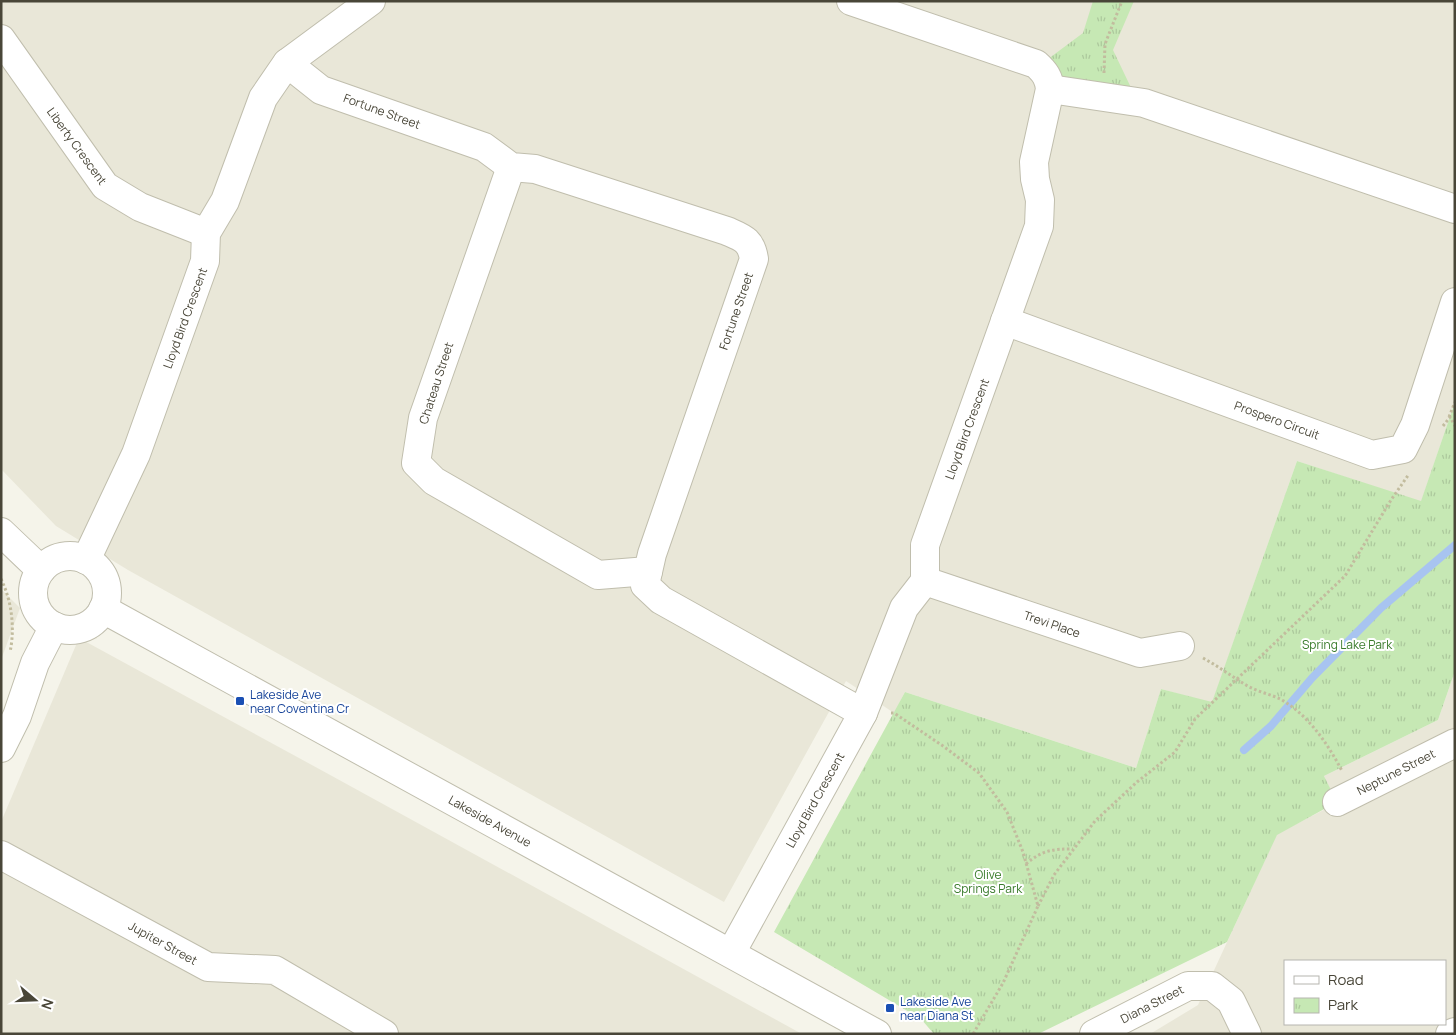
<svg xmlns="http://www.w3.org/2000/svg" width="1456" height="1035" font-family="Manrope,sans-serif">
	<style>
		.residential { fill: #e9e7d8; fill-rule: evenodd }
		.park { fill: url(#park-tufts) }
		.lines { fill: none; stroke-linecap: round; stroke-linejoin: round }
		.stream { stroke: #a8c4f0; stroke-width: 8 }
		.minor-casing { stroke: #c0bead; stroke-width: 30 }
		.path { stroke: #c2bc9e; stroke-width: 3; stroke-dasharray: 2.5 2.5; stroke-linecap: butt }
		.minor { stroke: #fff; stroke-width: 28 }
		.transit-dot { fill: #1a4fb4; stroke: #fff; stroke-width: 2 }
		.labels { text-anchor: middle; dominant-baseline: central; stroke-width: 4; stroke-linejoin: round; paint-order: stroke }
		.street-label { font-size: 12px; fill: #494638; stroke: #fff }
		.park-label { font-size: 12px; fill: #397b2b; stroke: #fff }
		.transit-label { font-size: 12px; fill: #164399; stroke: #fff; text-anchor: start }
	</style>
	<defs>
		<pattern id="park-tufts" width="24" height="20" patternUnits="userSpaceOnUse" patternTransform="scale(1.25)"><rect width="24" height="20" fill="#c6e8b4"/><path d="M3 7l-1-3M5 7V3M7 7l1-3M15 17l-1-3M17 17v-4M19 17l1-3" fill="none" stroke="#acc89c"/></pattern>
	</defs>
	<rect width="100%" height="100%" fill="#f5f4ea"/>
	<g class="residential">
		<path d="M1,1h1454v401l-34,100 -124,-41 -85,242 -51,-14 -25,79 -231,-76 -11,21 -48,-32 -122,221 -596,-332 -72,-44 -55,-57z"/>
		<path d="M1,589l19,19 -19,52z"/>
		<path d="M79,638l253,138 470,258h-801v-212z"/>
		<path d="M1455,671v363h-305l48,-29 79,-171 60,-31 -13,-27 114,-56zM1285,961h160v63h-160z"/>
	</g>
	<g class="park">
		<path d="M1093,1h41l-21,49 22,46 -80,-14 -11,-20 39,-29z"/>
		<path d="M1455,402v269l-17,49 -114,56 13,26 -60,33 -50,107 -189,92h-104l-13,-15 -147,-87 131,-240 231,76 25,-79 51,13 85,-241 124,40z"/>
	</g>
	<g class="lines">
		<path class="stream" d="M1244,750l27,-24 41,-48 69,-70 74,-63"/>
		<defs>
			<g id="minor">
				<path d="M1,39l104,147 35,21 66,26"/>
				<path d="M287,63l34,27 163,57 27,20 24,2 192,62c16,7 24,9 27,28l-102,295 -7,31 16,15 202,113"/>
				<path d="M1050,89l94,14 311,106"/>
				<path d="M511,167l-88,251 -7,45 18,18 164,94 50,-4"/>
				<path d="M1005,321l367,134 31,-6 12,-24 40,-123"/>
				<path d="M1,532l40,38"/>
				<circle cx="70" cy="593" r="37"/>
				<path d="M86,560l50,-106 69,-193 1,-28 19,-32 38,-103 24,-35 84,-62"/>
				<path d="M925,581l215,72 40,-7"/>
				<path d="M103,609l774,425"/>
				<path d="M1,748l16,-32 18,-53 19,-37"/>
				<path d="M1337,802l118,-59"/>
				<path d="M1,855l207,112 67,3 109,64"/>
				<path d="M731,953l132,-240 41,-105 21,-27v-36l114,-319 1,-26 -5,-21 -1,-17 16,-73c-1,-11 -5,-17 -14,-25l-185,-63"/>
				<path d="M1094,1034l94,-48h24l19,15 16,33"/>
				<path d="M1450,1034l5,-2"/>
			</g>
		</defs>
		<use href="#minor" class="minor-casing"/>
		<g class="path">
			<path d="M1104,73l1,-29 17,-43"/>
			<path d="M1449,417l6,-15"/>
			<path d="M1443,426l7,-9 5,9"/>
			<path d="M1,579c11,22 14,50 9,73"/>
			<path d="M76,640l20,-3"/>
			<path d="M1203,658c15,8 28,18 43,27 11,7 25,9 36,15 27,16 46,44 60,71"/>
			<path d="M891,713h3l49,33 36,27 28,39 16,40 15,54 -35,77 -30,51"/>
			<path d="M1026,864c16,-14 27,-15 47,-15"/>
			<path d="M1038,906l16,-31 41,-54 42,-39 38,-30 20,-33 150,-143 46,-76 18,-26"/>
		</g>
		<use href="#minor" class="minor"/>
	</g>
	<g class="transit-dot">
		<rect x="235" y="696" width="10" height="10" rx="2.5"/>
		<rect x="885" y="1003" width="10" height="10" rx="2.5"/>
	</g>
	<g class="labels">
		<g class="street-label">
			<text transform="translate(382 111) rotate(20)">Fortune Street</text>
			<text transform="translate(77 146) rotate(54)">Liberty Crescent</text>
			<text transform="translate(736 311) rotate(-71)">Fortune Street</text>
			<text transform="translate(185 318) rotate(-70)">Lloyd Bird Crescent</text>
			<text transform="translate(436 383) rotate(-72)">Chateau Street</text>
			<text transform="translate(1277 420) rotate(20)">Prospero Circuit</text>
			<text transform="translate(967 429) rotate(-70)">Lloyd Bird Crescent</text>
			<text transform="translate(1052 624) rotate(19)">Trevi Place</text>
			<text transform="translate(1396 772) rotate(-27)">Neptune Street</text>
			<text transform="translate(815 800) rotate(-61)">Lloyd Bird Crescent</text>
			<text transform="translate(490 821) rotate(29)">Lakeside Avenue</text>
			<text transform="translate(163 943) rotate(29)">Jupiter Street</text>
			<text transform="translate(1152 1004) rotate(-27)">Diana Street</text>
		</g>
		<g class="park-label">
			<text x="1347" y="644">Spring Lake Park</text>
			<text x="988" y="874">Olive<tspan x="988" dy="14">Springs Park</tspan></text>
		</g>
		<g class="transit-label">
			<text x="250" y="694">Lakeside Ave<tspan x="250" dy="14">near Coventina Cr</tspan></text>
			<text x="900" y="1001">Lakeside Ave<tspan x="900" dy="14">near Diana St</tspan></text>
		</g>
	</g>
	<rect width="1456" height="1035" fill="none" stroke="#494638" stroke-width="5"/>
	<rect x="1284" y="960" width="162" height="65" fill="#ffffff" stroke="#b6b5af"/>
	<rect x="1294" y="976" width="25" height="8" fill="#ffffff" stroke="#b6b5af"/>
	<text x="1328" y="985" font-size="15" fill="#494638">Road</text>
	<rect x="1294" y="998" width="25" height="15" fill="url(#park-tufts)" stroke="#b6b5af"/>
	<text x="1328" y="1010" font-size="15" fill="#494638">Park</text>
	<g transform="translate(35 1000) rotate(109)" stroke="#ffffff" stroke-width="4" paint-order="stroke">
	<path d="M0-4L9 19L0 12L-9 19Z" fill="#494638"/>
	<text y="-8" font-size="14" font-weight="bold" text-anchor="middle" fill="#494638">N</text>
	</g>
</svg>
